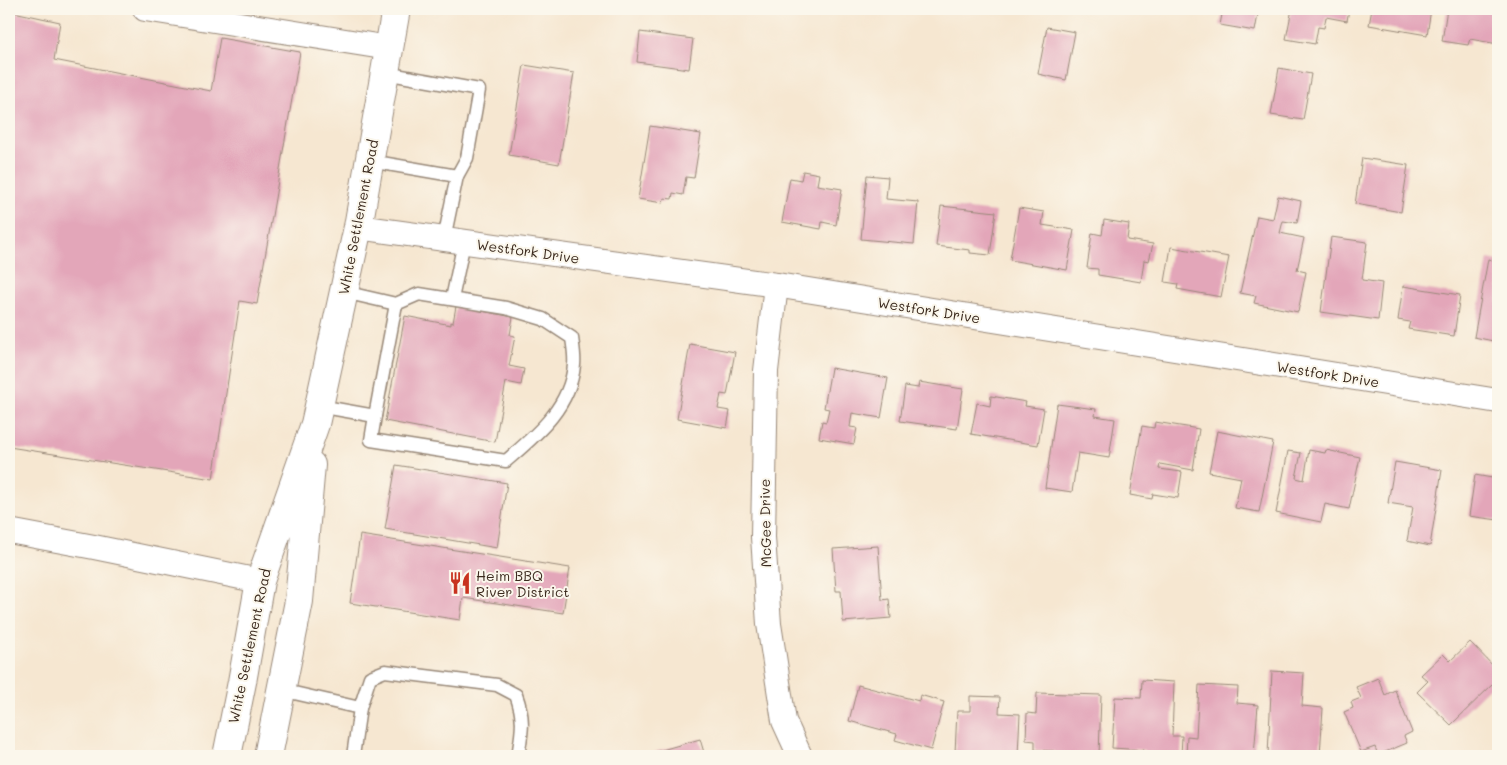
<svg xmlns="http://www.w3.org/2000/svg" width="1507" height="765" font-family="Mali,sans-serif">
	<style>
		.building { fill: #e3a6b9 }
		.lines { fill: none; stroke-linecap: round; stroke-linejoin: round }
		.service-casing { stroke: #988878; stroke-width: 15 }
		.minor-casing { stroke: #988878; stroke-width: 26 }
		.secondary-casing { stroke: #988878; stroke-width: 30 }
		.service { stroke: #fff; stroke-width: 12 }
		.minor { stroke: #fff; stroke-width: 24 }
		.secondary { stroke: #fff; stroke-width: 28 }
		.labels { text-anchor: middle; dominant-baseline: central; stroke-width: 4; stroke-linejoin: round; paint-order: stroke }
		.street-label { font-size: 14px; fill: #3b2a1e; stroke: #fbf7ec }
		.poi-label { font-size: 14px; fill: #3b2a1e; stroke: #fbf7ec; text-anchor: start }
	</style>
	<rect width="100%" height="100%" fill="#fbf7ec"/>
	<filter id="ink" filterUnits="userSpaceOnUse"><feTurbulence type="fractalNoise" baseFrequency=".02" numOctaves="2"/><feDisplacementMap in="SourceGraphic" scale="10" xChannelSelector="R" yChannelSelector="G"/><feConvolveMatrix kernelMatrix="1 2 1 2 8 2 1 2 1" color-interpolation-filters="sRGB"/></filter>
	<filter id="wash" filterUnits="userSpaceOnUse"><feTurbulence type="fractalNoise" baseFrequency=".0096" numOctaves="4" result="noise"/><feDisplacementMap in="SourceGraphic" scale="20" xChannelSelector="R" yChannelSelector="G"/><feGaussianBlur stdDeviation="1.12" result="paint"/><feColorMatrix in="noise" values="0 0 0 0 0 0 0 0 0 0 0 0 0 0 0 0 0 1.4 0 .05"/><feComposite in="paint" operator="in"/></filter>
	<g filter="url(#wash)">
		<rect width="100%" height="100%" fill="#f6e7d1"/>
		<g id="blocks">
			<g class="building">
				<path d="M1223,9h36l-4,22 -35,-6z"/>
				<path d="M1292,9h57l-2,12 -21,-4 -2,11 -6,-1 -3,17 -29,-5z"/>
				<path d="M1372,9h59l-4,26 -58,-10z"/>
				<path d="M1447,9h51v35l-28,-5 -2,6 -26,-4z"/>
				<path d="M9,11l51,11 -6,38 157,31 9,-53 80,14 -43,252 -17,-3 -27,178 -204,-32z"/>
				<path d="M1047,27l28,5 -9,48 -28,-6z"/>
				<path d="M640,32l53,7 -4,30 -52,-7z"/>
				<path d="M524,65l50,8 -15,91 -50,-9z"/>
				<path d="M1279,68l32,6 -8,46 -32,-5z"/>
				<path d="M650,126l51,8 -7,44 -8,-1 -3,18 -10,-2 -1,6 -8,-1 -1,5 -25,-4z"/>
				<path d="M1362,158l46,7 -7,47 -46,-8z"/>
				<path d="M803,171l16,3 -2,11 25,4 -6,36 -14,-3 -1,7 -39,-7 8,-44 11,2z"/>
				<path d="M867,175l21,2 -2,22 32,3 -4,42 -53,-5z"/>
				<path d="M1278,196l23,5 -4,22 -14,-2 -3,12 24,5 -7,32 9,2 -8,40 -44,-9 2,-7 -16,-3 17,-77 16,3z"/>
				<path d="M941,206l55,6 -6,43 -20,-2v-3l-34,-4z"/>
				<path d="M1019,208l25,4 -2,13 32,5 -7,40 -57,-10z"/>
				<path d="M1104,220l25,4 -2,16 26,4 -4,17 -5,-1 -3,22 -43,-7v-6l-11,-1 5,-35 10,2z"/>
				<path d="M1331,237l36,5 -5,38 20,3 -4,37 -57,-8z"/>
				<path d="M1171,247l58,10 -8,40 -44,-8 1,-5 -13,-2z"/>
				<path d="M1488,259l10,2v81l-24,-5z"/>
				<path d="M1403,286l57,9 -6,41 -46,-7 2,-7 -12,-2z"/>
				<path d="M456,306l57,11 -3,18 5,1 -6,30 15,3 -3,16 -15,-3 -11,60 -110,-21 20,-105 46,9v-3l2,1z"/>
				<path d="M690,344l45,8 -8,43 -6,-1 -3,15 12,2 -3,17 -50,-9z"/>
				<path d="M831,368l57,10 -7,40 -29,-5 -2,14 7,1 -3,16 -35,-6 3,-17 4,1 3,-13 -5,-1z"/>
				<path d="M919,382l44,7 -6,40 -57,-8 5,-35 13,2z"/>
				<path d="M991,396l35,6 -1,4 19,3 -6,36 -67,-11 6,-31 13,3z"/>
				<path d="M1057,404l39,5 -1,7 20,3 -6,39 -31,-5 -6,39 -27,-4z"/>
				<path d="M1155,422l44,7 -6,41 -33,-6 -1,5 23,3 -4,26 -25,-4 -1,5 -22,-4 12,-69 12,2z"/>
				<path d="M1217,431l56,11 -14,70 -24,-4 6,-30 -32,-6z"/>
				<path d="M1309,450l16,3 1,-3 34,7 -11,52 -24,-5 -4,18 -45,-9 12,-62 13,2 -5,25 8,2z"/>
				<path d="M1395,462l47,8 -12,76 -23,-5 6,-34 -25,-4z"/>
				<path d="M396,465l111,18 -10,65 -112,-19z"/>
				<path d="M1475,475l23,4v41l-29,-4z"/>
				<path d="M360,535l210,33 -7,45 -100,-15 -3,22 -110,-17z"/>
				<path d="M878,546l4,54 7,-1 2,19 -48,4 -2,-31h-5l-3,-42z"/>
				<path d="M1470,642l28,29v8l-47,46 -34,-33 11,-11 -7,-6 22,-21 7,7z"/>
				<path d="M1272,671l32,2 -2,33 21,2 -3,48 -52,-1z"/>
				<path d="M1378,678l7,17 10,-5 17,42 -8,4 3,7 -29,12 -3,-8 -14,5 -17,-40 9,-4 -2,-6 10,-4 -5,-11z"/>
				<path d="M1142,680l32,2 -2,54h10l-1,20h-37v-6l-32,-2 3,-51 26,1z"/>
				<path d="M858,685l61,16 1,-6 24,7 -13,48 -36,-10 2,-6 -48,-13z"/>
				<path d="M1199,685l39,2 -1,16 21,2 -4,51h-68l1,-20 9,1z"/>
				<path d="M1037,693l64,2 -2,61h-46l1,-5 -19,-1v-9l-9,-1 1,-27 9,1z"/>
				<path d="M970,696l30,1 -1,16 21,1 -2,41 -63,-2 2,-42h13z"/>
				<path d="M700,739l5,17h-49l-1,-4z"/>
			</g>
		</g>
	</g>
	<g filter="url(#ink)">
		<use href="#blocks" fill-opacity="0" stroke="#988878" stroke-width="1"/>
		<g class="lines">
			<defs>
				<g id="service">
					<path d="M385,73l94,17 -12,68 -10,18"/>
					<path d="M370,161l87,15 -13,63"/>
					<path d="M452,299l12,-57"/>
					<path d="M319,406l56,10 21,-112 -52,-12"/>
					<path d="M375,416l-4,24 135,21c30,-26 64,-53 68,-96 1,-9 -1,-19 -2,-27l-29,-19 -37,-11 -87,-14 -23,10"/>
					<path d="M281,690l79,18"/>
					<path d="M353,756l7,-48 10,-31 15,-6 112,14 19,10c9,24 6,36 2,61"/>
				</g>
				<g id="minor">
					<path d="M145,9l244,39"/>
					<path d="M358,227l418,58 722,116"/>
					<path d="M776,285l-10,86 -3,166 6,87 15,97 16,35"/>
					<path d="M9,531l85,16 166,34"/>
				</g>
				<g id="secondary">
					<path d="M227,756l15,-74 18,-101 55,-157 4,-18 39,-179 38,-218"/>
					<path d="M268,756l31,-155 12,-136"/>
				</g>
			</defs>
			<use href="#service" class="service-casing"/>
			<use href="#minor" class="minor-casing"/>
			<use href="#secondary" class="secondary-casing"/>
			<use href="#service" class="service"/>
			<use href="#minor" class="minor"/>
			<use href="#secondary" class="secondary"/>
		</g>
	</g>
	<defs>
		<symbol id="restaurant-bare" viewBox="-9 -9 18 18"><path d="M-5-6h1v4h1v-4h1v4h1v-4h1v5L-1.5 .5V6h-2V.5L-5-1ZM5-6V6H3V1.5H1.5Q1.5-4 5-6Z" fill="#c8321e" stroke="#fbf7ec" stroke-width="2.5" paint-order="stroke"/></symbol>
	</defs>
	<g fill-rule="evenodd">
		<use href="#restaurant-bare" x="444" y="567" width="32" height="32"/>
	</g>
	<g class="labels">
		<g class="street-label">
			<text transform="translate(358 217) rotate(-79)">White Settlement Road</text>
			<text transform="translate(528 251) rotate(8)">Westfork Drive</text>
			<text transform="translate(929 310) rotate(9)">Westfork Drive</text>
			<text transform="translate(1328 374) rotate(9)">Westfork Drive</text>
			<text transform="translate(765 523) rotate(-91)">McGee Drive</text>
			<text transform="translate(249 646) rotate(-78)">White Settlement Road</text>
		</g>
		<g class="poi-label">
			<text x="476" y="575">Heim BBQ<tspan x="476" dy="16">River District</tspan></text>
		</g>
	</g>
	<rect width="1507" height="765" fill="none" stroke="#fbf7ec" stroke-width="30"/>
</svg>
